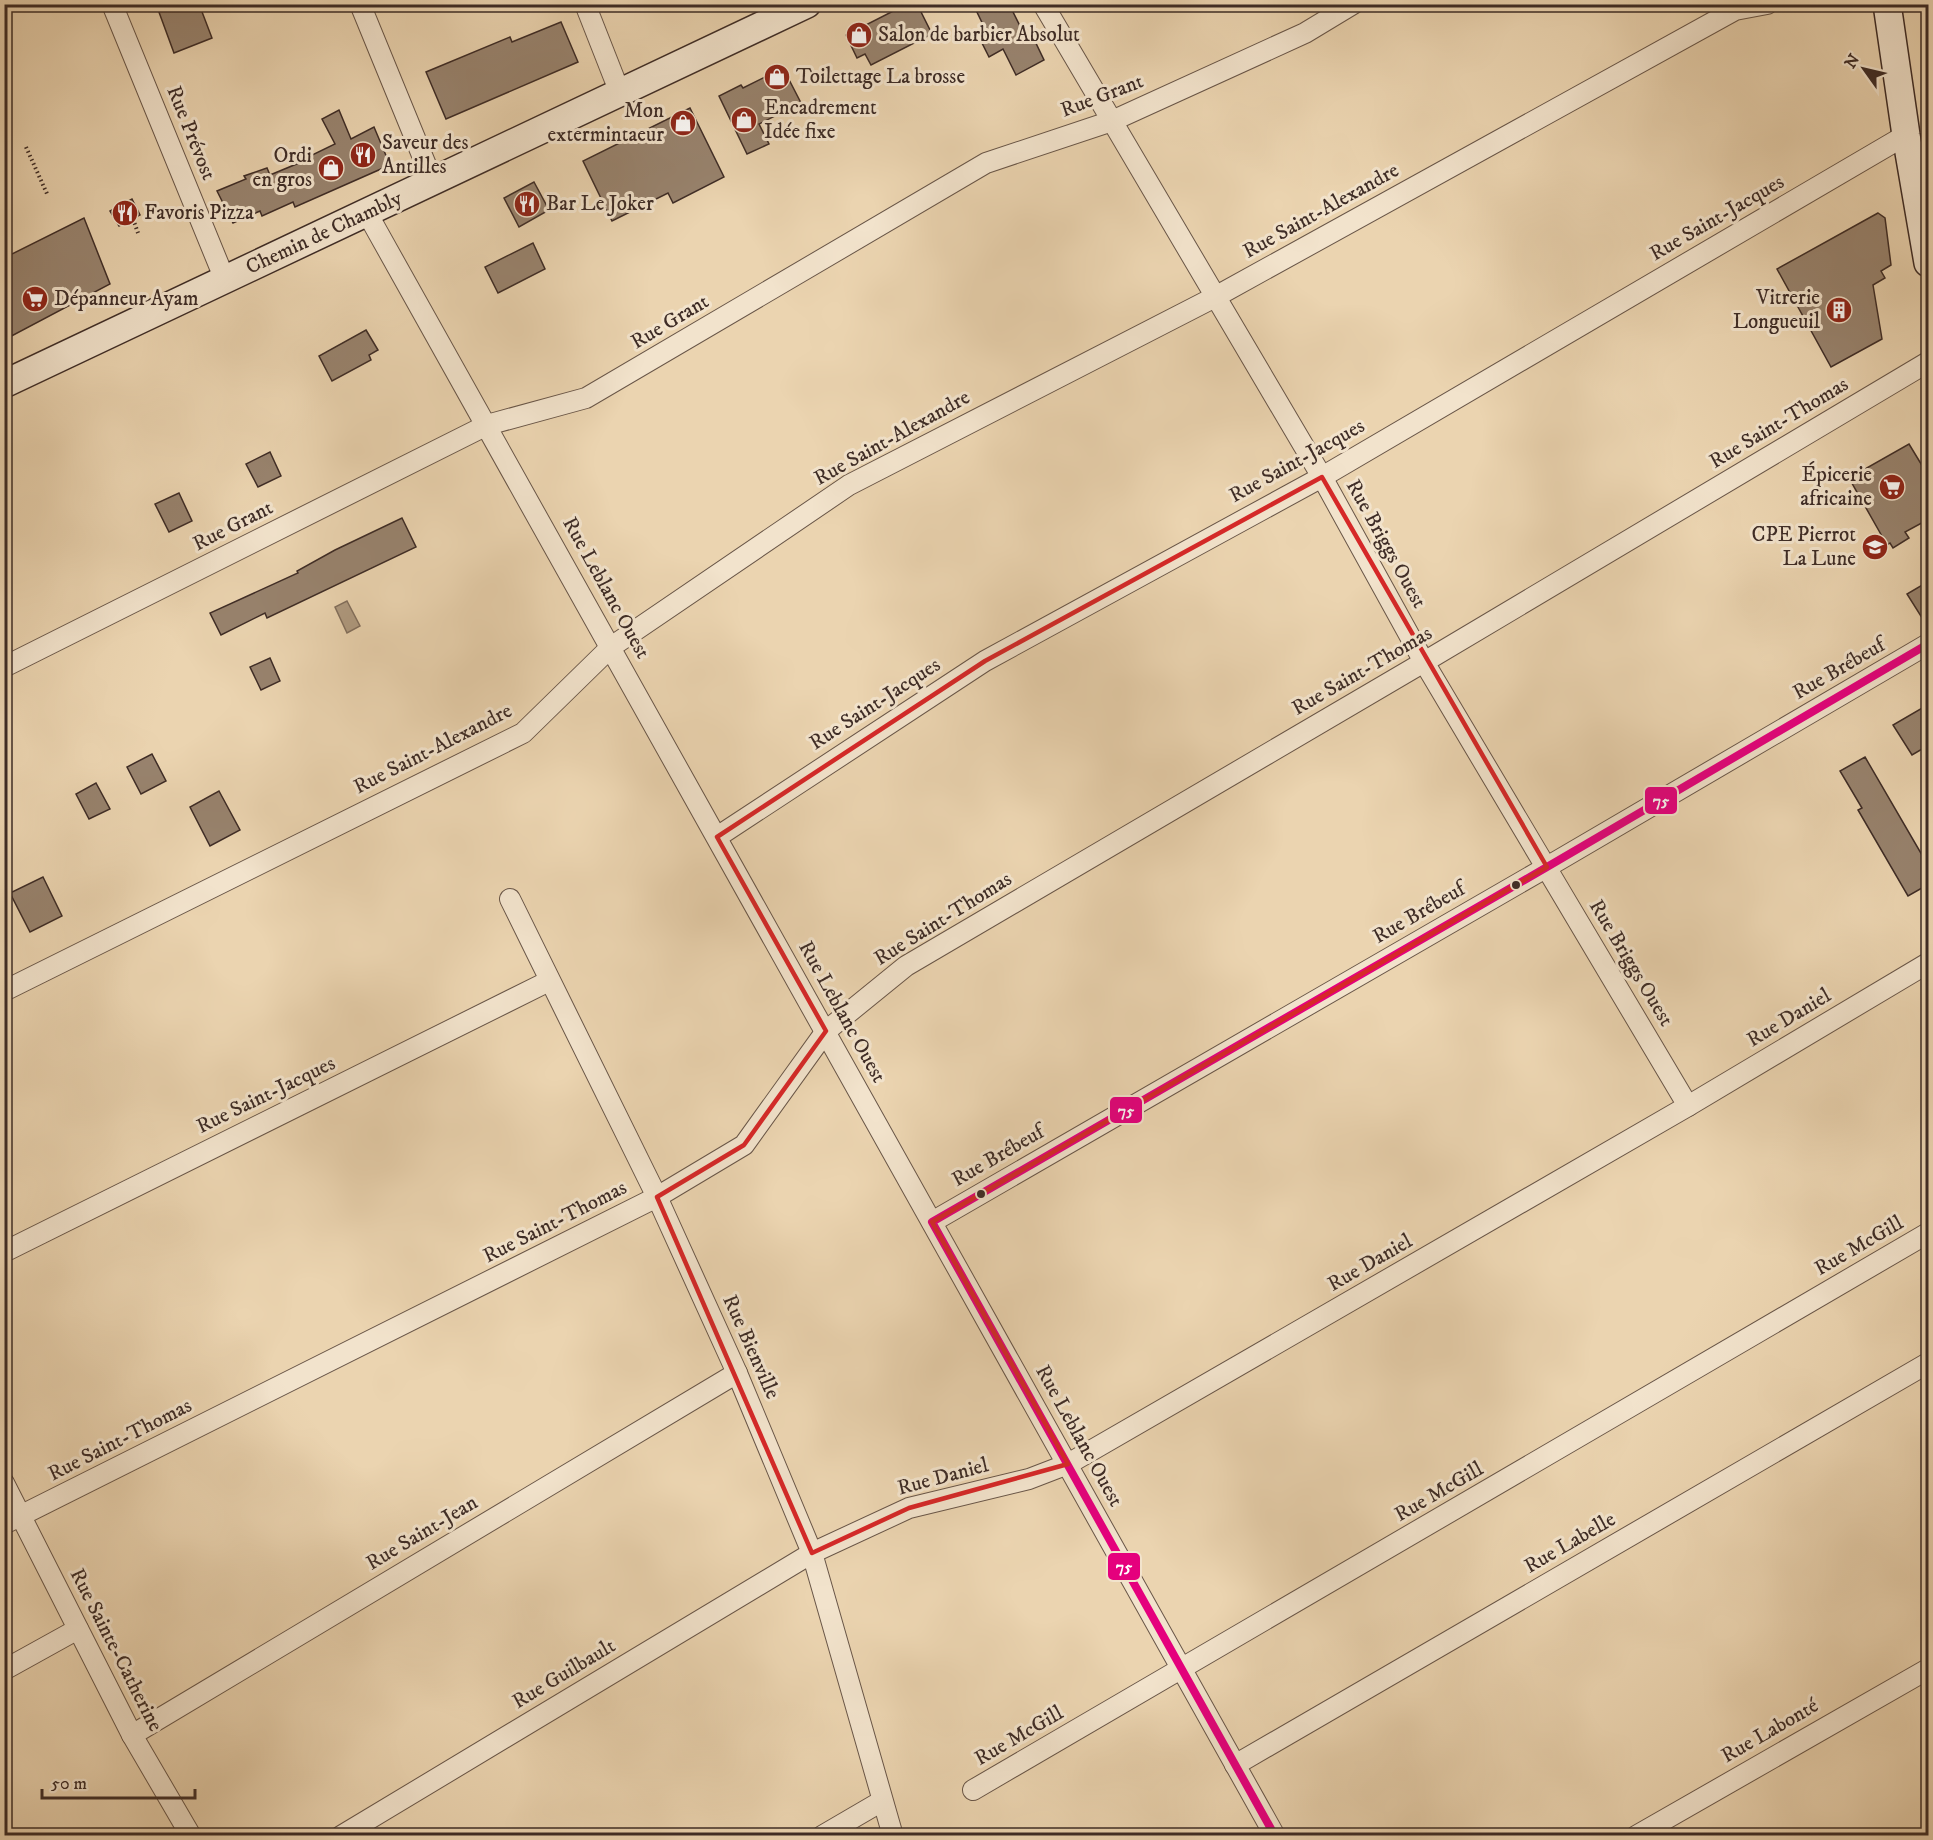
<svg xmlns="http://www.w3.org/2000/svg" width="1933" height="1840" font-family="'IM FELL DW Pica',serif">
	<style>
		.water { fill: #b09b81; stroke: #826f5d; stroke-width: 1.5 }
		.building { fill: #98836e; stroke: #3e2c26; stroke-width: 1.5 }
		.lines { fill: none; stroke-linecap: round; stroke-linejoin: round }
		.street-casing { stroke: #695648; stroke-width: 22 }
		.secondary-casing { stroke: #3e2c26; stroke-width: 30 }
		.path { stroke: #3e2c26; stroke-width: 4; stroke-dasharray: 1.5 3; stroke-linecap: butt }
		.street { stroke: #f2e3cc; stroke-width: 20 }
		.secondary { stroke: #f2e3cc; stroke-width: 27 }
		.bus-1-casing { stroke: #f2e3cc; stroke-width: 12 }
		.bus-1 { stroke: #e5007d; stroke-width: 8 }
		.marked { fill: none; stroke: #d62828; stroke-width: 4.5; stroke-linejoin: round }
		.bus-dot { fill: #3e2c26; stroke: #f2e3cc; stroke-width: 2 }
		.labels { text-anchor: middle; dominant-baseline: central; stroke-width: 6; stroke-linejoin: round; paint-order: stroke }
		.poi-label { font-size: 21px; fill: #3e2c26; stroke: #f2e3cc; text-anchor: start }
		.street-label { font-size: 21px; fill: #3e2c26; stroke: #f2e3cc }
		.line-badge { stroke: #f2e3cc; stroke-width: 2 }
		.badge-label { font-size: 16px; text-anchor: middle; font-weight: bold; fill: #fff }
	</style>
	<rect width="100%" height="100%" fill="#ebd4b0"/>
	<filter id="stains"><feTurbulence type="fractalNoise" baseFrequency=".00333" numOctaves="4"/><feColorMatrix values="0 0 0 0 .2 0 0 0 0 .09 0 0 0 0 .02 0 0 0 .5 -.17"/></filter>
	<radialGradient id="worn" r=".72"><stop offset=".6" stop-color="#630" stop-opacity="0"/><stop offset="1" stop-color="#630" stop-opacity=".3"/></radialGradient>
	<path class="water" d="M347,601l13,25 -13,7 -12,-26z"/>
	<g class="building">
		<path d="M156,4h43l13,34 -38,15z"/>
		<path d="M907,4h10l15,30 -61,31 -6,-11 -8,4 -11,-23z"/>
		<path d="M973,4h36l17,34 6,-3 12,25 -28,15 -13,-26 -14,8 -7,-14 8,-4z"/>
		<path d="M561,22l17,40 -132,57 -20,-47 84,-35 2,5z"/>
		<path d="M783,68l18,35 -42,21 10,20 -22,10 -28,-58 22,-11 2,3z"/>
		<path d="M690,108l34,69 -51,26 -5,-10 -56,28 -29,-60z"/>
		<path d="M339,110l12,29 23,-12 16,38 -95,42 -2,-5 -31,14 -2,-5 -27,12 -16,-32 29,-12 -2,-3 23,-8 3,7 41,-17 -1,-2 25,-12 -13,-25z"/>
		<path d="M534,182l15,28 -30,17 -15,-29z"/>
		<path d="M132,199l8,16 -21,11 -9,-15z"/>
		<path d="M1878,213l7,5 6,47 -10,6 4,7 -12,7 9,54 -51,28 -54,-98z"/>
		<path d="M84,218l26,66 -106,56v-82z"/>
		<path d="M533,243l12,26 -47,24 -13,-26z"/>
		<path d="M366,330l12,20 -9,5 2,5 -39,21 -13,-25z"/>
		<path d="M1909,444l20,33v42l-24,13 4,6 -16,10 -3,-5 -3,2 -38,-67z"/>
		<path d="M270,452l11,24 -23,11 -12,-23z"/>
		<path d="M179,493l13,28 -23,11 -14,-28z"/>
		<path d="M402,518l14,29 -149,71 -2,-5 -44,22 -11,-22 88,-40 -1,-2 38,-21z"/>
		<path d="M1929,581v48l-22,-35z"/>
		<path d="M270,658l10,23 -19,9 -11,-23z"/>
		<path d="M1929,704v41l-17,10 -19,-30z"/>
		<path d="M152,754l14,27 -25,13 -14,-27z"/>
		<path d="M1865,757l64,110v17l-21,12 -50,-86 4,-2 -22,-37z"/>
		<path d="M96,783l14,26 -21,10 -13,-25z"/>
		<path d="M219,791l21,39 -30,16 -20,-39z"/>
		<path d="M43,877l19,39 -32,16 -20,-39z"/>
	</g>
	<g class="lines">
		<defs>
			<g id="street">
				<path d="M112,4l113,276"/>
				<path d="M360,4l73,178"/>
				<path d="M585,4l35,89"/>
				<path d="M1043,4l279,473 102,185 264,444"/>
				<path d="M367,213l908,1623"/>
				<path d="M4,667l483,-242 99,-27 400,-235 126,-42 193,-88 48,-29"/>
				<path d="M717,837l268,-176 337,-184 584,-342"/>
				<path d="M510,899l147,298 80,176 75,180 81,283"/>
				<path d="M4,991l519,-258 88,-86 238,-162 366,-188 520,-287 32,-6"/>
				<path d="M932,1222l615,-355 381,-223"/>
				<path d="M4,1252l545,-271"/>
				<path d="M4,1483l128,252 59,101"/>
				<path d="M4,1524l653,-327 87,-52 82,-114 80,-65 518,-304 504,-300"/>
				<path d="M4,1670l74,-41"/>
				<path d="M132,1735l605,-362"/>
				<path d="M1235,1765l693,-402"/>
				<path d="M973,1790l955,-557"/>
				<path d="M341,1836l471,-283 97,-45 120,-29 39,-15 620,-358 240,-143"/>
				<path d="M822,1836l60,-35"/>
				<path d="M1636,1836l292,-167"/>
			</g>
			<g id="secondary">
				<path d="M1887,4l19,131 22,128"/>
				<path d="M4,384l803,-380"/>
			</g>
		</defs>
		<use href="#street" class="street-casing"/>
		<use href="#secondary" class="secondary-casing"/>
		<g class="path">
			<path d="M26,147l22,49"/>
			<path d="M133,219l5,14"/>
		</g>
		<use href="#street" class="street"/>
		<use href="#secondary" class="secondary"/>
		<defs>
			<path id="bus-1" d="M1275,1836l-343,-614 615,-355 381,-223"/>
		</defs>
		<use href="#bus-1" class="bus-1-casing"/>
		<use href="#bus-1" class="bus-1"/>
	</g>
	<path class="marked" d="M1322,477l225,390 -615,355 136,242 -159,44 -97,45 -155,-356 87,-52 82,-114 -109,-194 268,-176z"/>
	<defs>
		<symbol id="shop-disc" viewBox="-11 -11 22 22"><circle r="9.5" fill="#8f2418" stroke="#f2e3cc"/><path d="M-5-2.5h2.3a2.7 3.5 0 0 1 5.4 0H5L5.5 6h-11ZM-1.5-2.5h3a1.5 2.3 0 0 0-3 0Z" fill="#fff"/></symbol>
		<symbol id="restaurant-disc" viewBox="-11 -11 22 22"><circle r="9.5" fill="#8f2418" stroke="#f2e3cc"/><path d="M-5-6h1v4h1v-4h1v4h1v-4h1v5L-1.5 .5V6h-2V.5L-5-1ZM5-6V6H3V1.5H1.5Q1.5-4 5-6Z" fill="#fff"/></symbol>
		<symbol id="supermarket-disc" viewBox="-11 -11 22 22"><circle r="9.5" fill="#8f2418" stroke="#f2e3cc"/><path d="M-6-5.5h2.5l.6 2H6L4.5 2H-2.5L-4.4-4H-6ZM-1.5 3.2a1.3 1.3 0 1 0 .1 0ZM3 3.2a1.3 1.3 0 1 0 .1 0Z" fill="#fff"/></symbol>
		<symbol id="building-disc" viewBox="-11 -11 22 22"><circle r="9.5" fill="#8f2418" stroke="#f2e3cc"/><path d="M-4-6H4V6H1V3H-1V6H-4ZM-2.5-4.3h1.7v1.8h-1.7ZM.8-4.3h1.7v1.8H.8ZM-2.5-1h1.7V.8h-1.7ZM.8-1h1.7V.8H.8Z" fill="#fff"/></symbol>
		<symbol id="school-disc" viewBox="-11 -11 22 22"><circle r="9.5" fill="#8f2418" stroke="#f2e3cc"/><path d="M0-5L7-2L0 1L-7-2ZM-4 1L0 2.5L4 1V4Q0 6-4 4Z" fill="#fff"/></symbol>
	</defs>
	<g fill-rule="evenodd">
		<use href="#shop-disc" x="844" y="20" width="30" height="30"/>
		<use href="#shop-disc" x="762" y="62" width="30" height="30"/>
		<use href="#shop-disc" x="729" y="105" width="30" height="30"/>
		<use href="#shop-disc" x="668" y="108" width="30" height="30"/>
		<use href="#restaurant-disc" x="348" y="140" width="30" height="30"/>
		<use href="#shop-disc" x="316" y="153" width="30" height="30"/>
		<use href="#restaurant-disc" x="512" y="189" width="30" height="30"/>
		<use href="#restaurant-disc" x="110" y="198" width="30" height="30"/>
		<use href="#supermarket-disc" x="20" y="284" width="30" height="30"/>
		<use href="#building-disc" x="1824" y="295" width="30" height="30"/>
		<use href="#supermarket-disc" x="1877" y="472" width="30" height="30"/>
		<use href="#school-disc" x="1860" y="532" width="30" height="30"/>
	</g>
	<g class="bus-dot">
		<circle cx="1516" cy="885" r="5"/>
		<circle cx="981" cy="1194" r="5"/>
	</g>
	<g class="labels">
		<g class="poi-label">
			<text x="878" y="35">Salon de barbier Absolut</text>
			<text x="796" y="77">Toilettage La brosse</text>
			<text x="764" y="108">Encadrement<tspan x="764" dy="24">Idée fixe</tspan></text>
			<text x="664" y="111" text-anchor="end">Mon<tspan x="664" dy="24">extermintaeur</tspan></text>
			<text x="382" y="143">Saveur des<tspan x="382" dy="24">Antilles</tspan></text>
			<text x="312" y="156" text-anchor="end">Ordi<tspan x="312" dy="24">en gros</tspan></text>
			<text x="546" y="204">Bar Le Joker</text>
			<text x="144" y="213">Favoris Pizza</text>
			<text x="1820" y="298" text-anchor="end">Vitrerie<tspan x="1820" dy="24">Longueuil</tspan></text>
			<text x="54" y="299">Dépanneur Ayam</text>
			<text x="1872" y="475" text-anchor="end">Épicerie<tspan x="1872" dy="24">africaine</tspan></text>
			<text x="1856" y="535" text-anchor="end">CPE Pierrot<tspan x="1856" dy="24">La Lune</tspan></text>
		</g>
		<g class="street-label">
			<text transform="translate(1102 96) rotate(-21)">Rue Grant</text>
			<text transform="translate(191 133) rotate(68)">Rue Prévost</text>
			<text transform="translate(1321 211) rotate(-29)">Rue Saint-Alexandre</text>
			<text transform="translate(1717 218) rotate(-30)">Rue Saint-Jacques</text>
			<text transform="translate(324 233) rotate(-25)">Chemin de Chambly</text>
			<text transform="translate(670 322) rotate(-31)">Rue Grant</text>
			<text transform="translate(1779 423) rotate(-31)">Rue Saint-Thomas</text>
			<text transform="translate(892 438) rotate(-29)">Rue Saint-Alexandre</text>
			<text transform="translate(1297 461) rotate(-29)">Rue Saint-Jacques</text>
			<text transform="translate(233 526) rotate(-27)">Rue Grant</text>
			<text transform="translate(1386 544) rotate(61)">Rue Briggs Ouest</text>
			<text transform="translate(606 588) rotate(61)">Rue Leblanc Ouest</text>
			<text transform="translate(1839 669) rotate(-30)">Rue Brébeuf</text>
			<text transform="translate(1362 671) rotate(-30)">Rue Saint-Thomas</text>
			<text transform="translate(875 704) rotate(-33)">Rue Saint-Jacques</text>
			<text transform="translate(433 749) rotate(-27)">Rue Saint-Alexandre</text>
			<text transform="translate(1419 913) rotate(-30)">Rue Brébeuf</text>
			<text transform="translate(943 919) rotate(-32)">Rue Saint-Thomas</text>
			<text transform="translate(1631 963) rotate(59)">Rue Briggs Ouest</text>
			<text transform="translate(842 1012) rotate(61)">Rue Leblanc Ouest</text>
			<text transform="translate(1789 1018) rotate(-31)">Rue Daniel</text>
			<text transform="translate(266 1095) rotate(-26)">Rue Saint-Jacques</text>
			<text transform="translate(998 1156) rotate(-30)">Rue Brébeuf</text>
			<text transform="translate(555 1222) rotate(-27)">Rue Saint-Thomas</text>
			<text transform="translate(1859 1246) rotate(-30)">Rue McGill</text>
			<text transform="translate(1370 1263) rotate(-30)">Rue Daniel</text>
			<text transform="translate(751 1347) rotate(66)">Rue Bienville</text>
			<text transform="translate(1079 1436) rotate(61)">Rue Leblanc Ouest</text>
			<text transform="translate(120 1440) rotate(-27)">Rue Saint-Thomas</text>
			<text transform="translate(943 1477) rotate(-15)">Rue Daniel</text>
			<text transform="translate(1439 1492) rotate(-30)">Rue McGill</text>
			<text transform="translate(422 1533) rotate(-31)">Rue Saint-Jean</text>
			<text transform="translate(1570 1543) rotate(-30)">Rue Labelle</text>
			<text transform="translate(116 1650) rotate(63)">Rue Sainte-Catherine</text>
			<text transform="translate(564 1674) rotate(-31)">Rue Guilbault</text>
			<text transform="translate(1770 1731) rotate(-30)">Rue Labonté</text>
			<text transform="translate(1019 1736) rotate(-30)">Rue McGill</text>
		</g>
	</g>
	<g class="line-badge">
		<rect x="1644" y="786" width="34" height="29" rx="6" fill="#e5007d"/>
		<rect x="1109" y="1096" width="34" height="28" rx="6" fill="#e5007d"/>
		<rect x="1107" y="1552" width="34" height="29" rx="6" fill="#e5007d"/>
	</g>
	<g class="badge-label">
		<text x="1661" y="806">75</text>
		<text x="1126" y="1116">75</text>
		<text x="1124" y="1572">75</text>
	</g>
	<rect width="1933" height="1840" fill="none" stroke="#ebd4b0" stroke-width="24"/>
	<rect x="6" y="6" width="1921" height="1828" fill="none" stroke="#3e2c26" stroke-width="3"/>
	<rect x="12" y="12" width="1909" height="1816" fill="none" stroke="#3e2c26" stroke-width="1.5"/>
	<g transform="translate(1864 69) rotate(304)" stroke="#f2e3cc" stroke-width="4.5" paint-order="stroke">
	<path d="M0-4.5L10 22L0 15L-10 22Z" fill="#3e2c26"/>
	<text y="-9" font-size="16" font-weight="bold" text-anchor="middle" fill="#3e2c26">N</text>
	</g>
	<path d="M42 1789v9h153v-9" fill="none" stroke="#3e2c26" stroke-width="3"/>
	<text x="51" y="1789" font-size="18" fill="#3e2c26" stroke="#f2e3cc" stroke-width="4.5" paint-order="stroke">50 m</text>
	<rect width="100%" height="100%" filter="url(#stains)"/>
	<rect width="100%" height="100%" fill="url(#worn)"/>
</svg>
